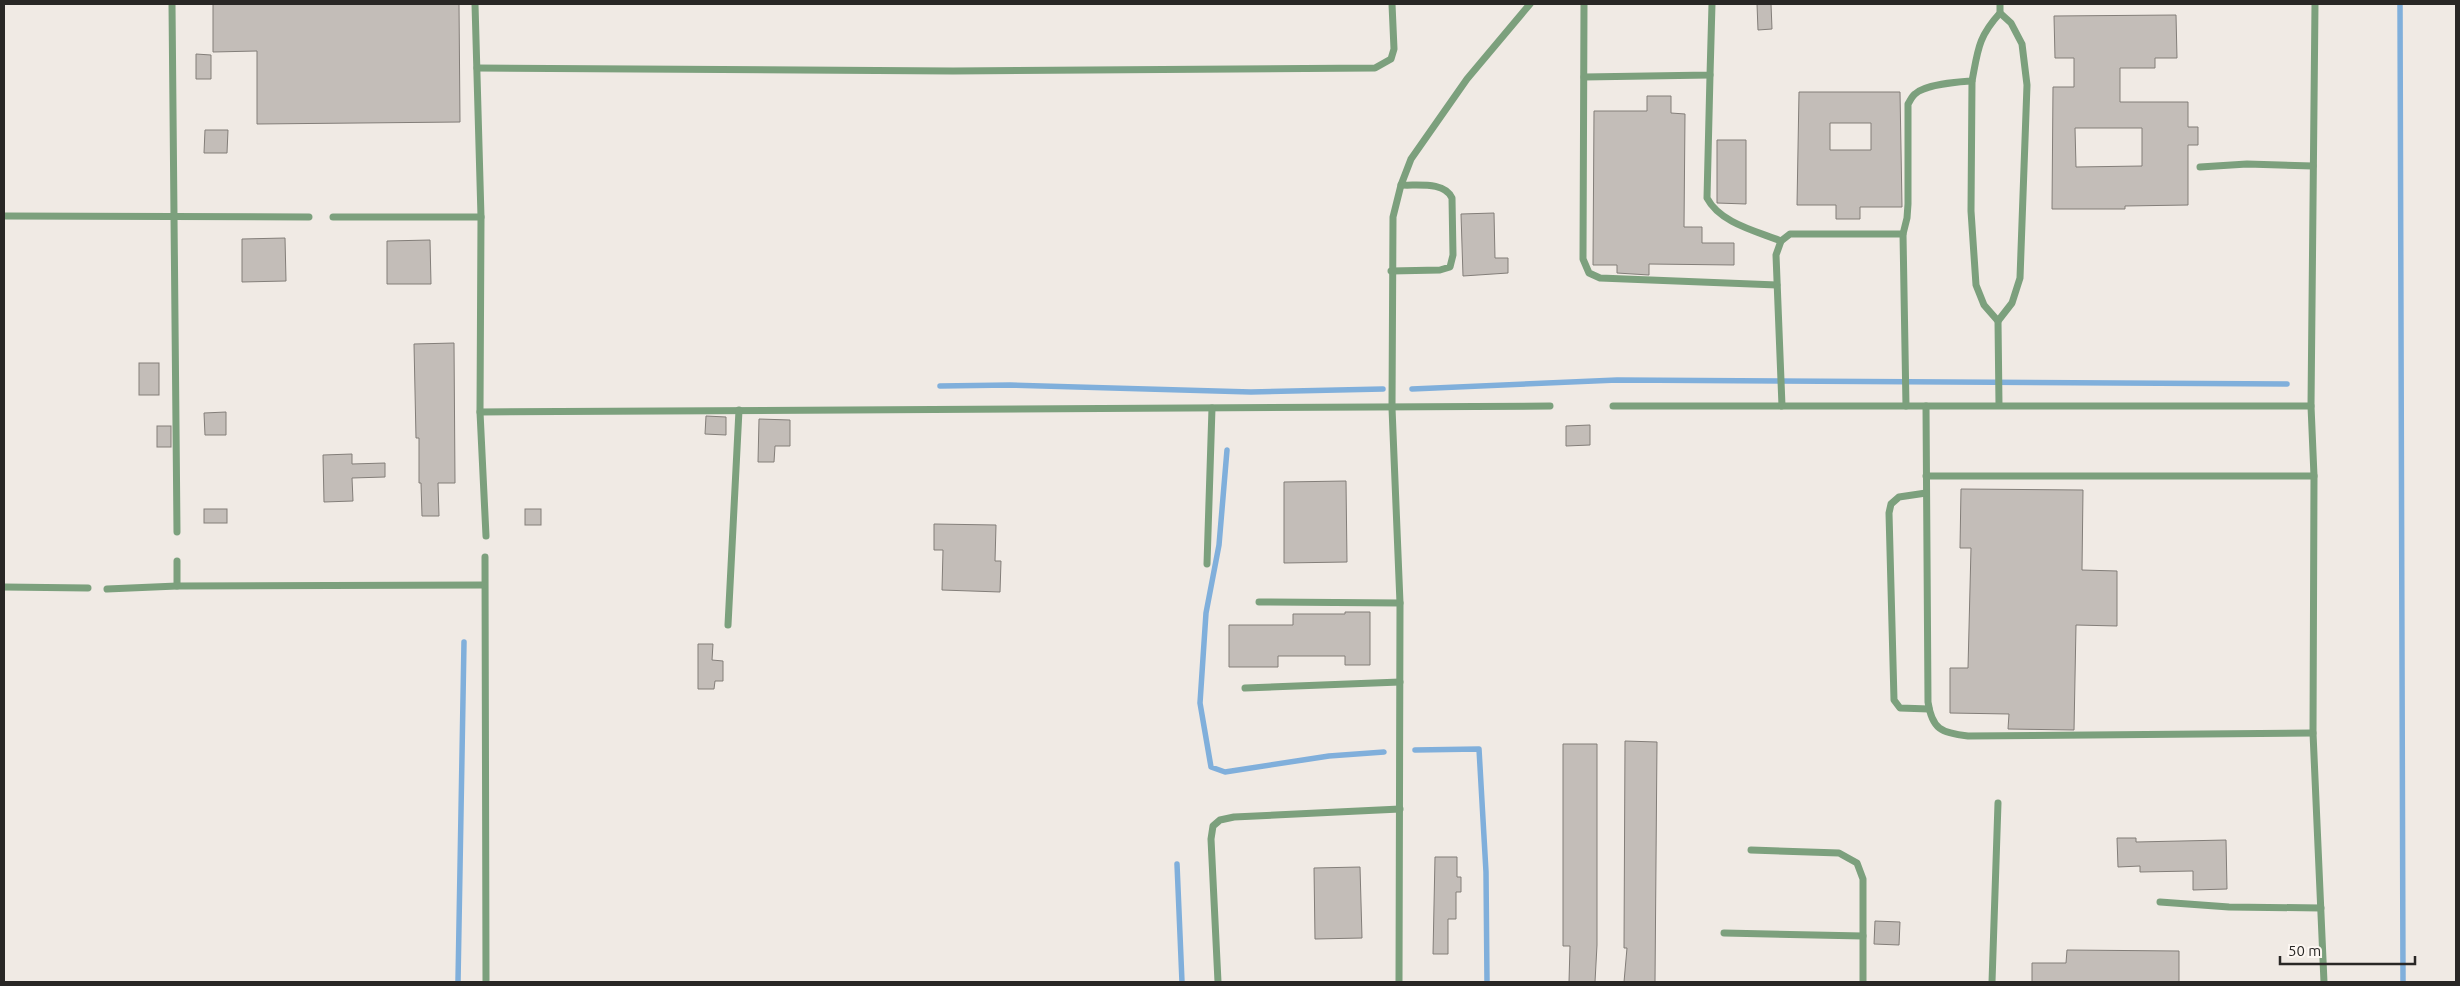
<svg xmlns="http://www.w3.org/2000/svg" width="2460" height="986" font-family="Ubuntu,sans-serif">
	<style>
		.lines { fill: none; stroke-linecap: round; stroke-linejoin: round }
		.stream { stroke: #80afdb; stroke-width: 5.5 }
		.building { fill: #c3bdb8; stroke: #837e79; fill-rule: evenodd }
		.lane { stroke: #7ca07d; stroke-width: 7 }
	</style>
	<rect width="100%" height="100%" fill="#f0eae4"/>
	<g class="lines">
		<g class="stream">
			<path d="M2400,4l3,978"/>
			<path d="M940,386l70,-1 241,7 132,-3"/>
			<path d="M1412,389l205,-9 670,4"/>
			<path d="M1227,450l-8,95 -13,68 -6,90 11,64 14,5 104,-16 55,-4"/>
			<path d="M1415,750l64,-1 7,123 1,110"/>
			<path d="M1177,864l5,118"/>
			<path d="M458,982l6,-340"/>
		</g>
	</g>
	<g class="building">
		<path d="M213,4h246l1,118 -203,2v-73l-44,1z"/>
		<path d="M1757,4h14l1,25 -14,1z"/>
		<path d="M2176,15l1,43h-22v10h-35v34h68v25h10v18h-10v60l-63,1v3h-73l1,-122h21v-29h-19l-1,-42zM2075,128h67v38l-66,1z"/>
		<path d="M196,54l15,1v24h-15z"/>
		<path d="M1799,92h101l2,115h-42v12h-24v-14h-39zM1830,123h41v27h-41z"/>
		<path d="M1647,96h24v17l14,1 -1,113h18v16h32v22l-85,-1v11l-32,-2v-8h-24l1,-154h53z"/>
		<path d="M205,130h23l-1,23h-23z"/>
		<path d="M1717,140h29v64l-29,-1z"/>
		<path d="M1494,213l1,45h13v15l-45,3 -2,-62z"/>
		<path d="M285,238l1,43 -44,1v-43z"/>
		<path d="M430,240l1,44h-44v-43z"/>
		<path d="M454,343l1,140h-17l1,33h-17l-1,-33h-2v-45h-3l-2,-94z"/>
		<rect x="139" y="363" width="20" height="32"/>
		<path d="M226,412v23h-21l-1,-22z"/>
		<path d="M706,416l20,1v18l-21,-1z"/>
		<path d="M759,419l31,1v26h-15l-1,16h-16z"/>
		<path d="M1590,425v20l-24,1v-20z"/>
		<rect x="157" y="426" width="14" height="21"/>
		<path d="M352,454v10l33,-1v14l-33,1 1,23 -29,1 -1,-47z"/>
		<path d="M1346,481l1,81 -63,1v-81z"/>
		<path d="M1961,489l122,1 -1,80 35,1v55l-41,-1 -2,105 -66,-1 1,-15 -59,-1v-45h18l3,-120h-11z"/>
		<rect x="204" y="509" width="23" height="14"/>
		<rect x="525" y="509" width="16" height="16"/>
		<path d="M934,524l62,1 -1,36h6l-1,31 -58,-2 1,-40h-9z"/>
		<path d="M1345,612h25v53h-25v-9h-67v11h-49v-42h64v-11h52z"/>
		<path d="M698,644h15l-1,16 11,1v20h-8l-1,8h-16z"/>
		<path d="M1625,741l32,1 -2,240h-31l3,-34h-3z"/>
		<path d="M1563,744h34v201l-2,37h-26l1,-36h-7z"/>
		<path d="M2117,838h19v4l90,-2 1,49 -34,1v-19l-53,1v-6l-22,1z"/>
		<path d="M1435,857h22v20h4v15h-5v27h-8v35h-15z"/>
		<path d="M1360,867l2,71 -47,1 -1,-71z"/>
		<path d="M1875,921l25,1 -1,23 -25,-1z"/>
		<path d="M2067,950l112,1v31h-147v-19h34z"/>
	</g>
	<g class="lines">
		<g class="lane">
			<path d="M172,4l5,528"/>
			<path d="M475,4l6,213 -1,195 6,124"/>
			<path d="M1584,4l-1,255 6,14 11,5 177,7"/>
			<path d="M2315,4l-4,402 3,70 -1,257 11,249"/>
			<path d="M477,68l476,3 422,-3 16,-9 3,-10 -2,-45"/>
			<path d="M1710,75l-3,123c13,25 49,33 74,43"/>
			<path d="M1584,77l126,-2 2,-71"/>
			<path d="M1972,81l-1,130 5,74 8,20 14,16 1,84"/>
			<path d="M2200,167l47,-3 66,2"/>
			<path d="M4,216l305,1"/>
			<path d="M333,217h148"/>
			<path d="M1903,234l4,-16 1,-14v-100c2,-3 4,-8 7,-10 11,-10 43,-12 57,-13 6,-31 6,-44 28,-68v-9"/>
			<path d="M1391,271l49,-1 10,-3 3,-12 -1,-57c-8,-17 -35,-12 -51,-13"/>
			<path d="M1998,321l14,-18 8,-25 7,-193 -5,-41 -11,-21 -11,-10"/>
			<path d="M1613,406h698"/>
			<path d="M1782,406l-6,-151 5,-14 9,-7h113l3,172"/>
			<path d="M1926,406l2,296c4,27 13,31 40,34l345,-3"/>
			<path d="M480,412l1070,-6"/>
			<path d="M1926,476h388"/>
			<path d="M1926,493l-27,4 -8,7 -2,9 5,187 6,8 29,1"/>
			<path d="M485,557l1,425"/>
			<path d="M1207,564l5,-156"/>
			<path d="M177,586v-25"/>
			<path d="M4,587l84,1"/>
			<path d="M107,589l70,-3 307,-1"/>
			<path d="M1259,602l141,1"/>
			<path d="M728,625l11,-215"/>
			<path d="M1245,688l155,-6"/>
			<path d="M1751,850l88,3 18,10 6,16v103"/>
			<path d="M2160,902l69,5 92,1"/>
			<path d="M1724,933l139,3"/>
			<path d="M1218,982l-7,-143 2,-13 7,-6 14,-3 166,-8"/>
			<path d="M1399,982l1,-379 -8,-195 1,-191 8,-32 10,-26 56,-80 63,-75"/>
			<path d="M1992,982l6,-179"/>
		</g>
	</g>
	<rect width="2460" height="986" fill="none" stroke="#292725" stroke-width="10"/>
	<path d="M2280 956v8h135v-8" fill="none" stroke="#292725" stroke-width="2.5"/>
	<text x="2288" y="956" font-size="15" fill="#292725" stroke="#fdf7f2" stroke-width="4" paint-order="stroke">50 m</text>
</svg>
